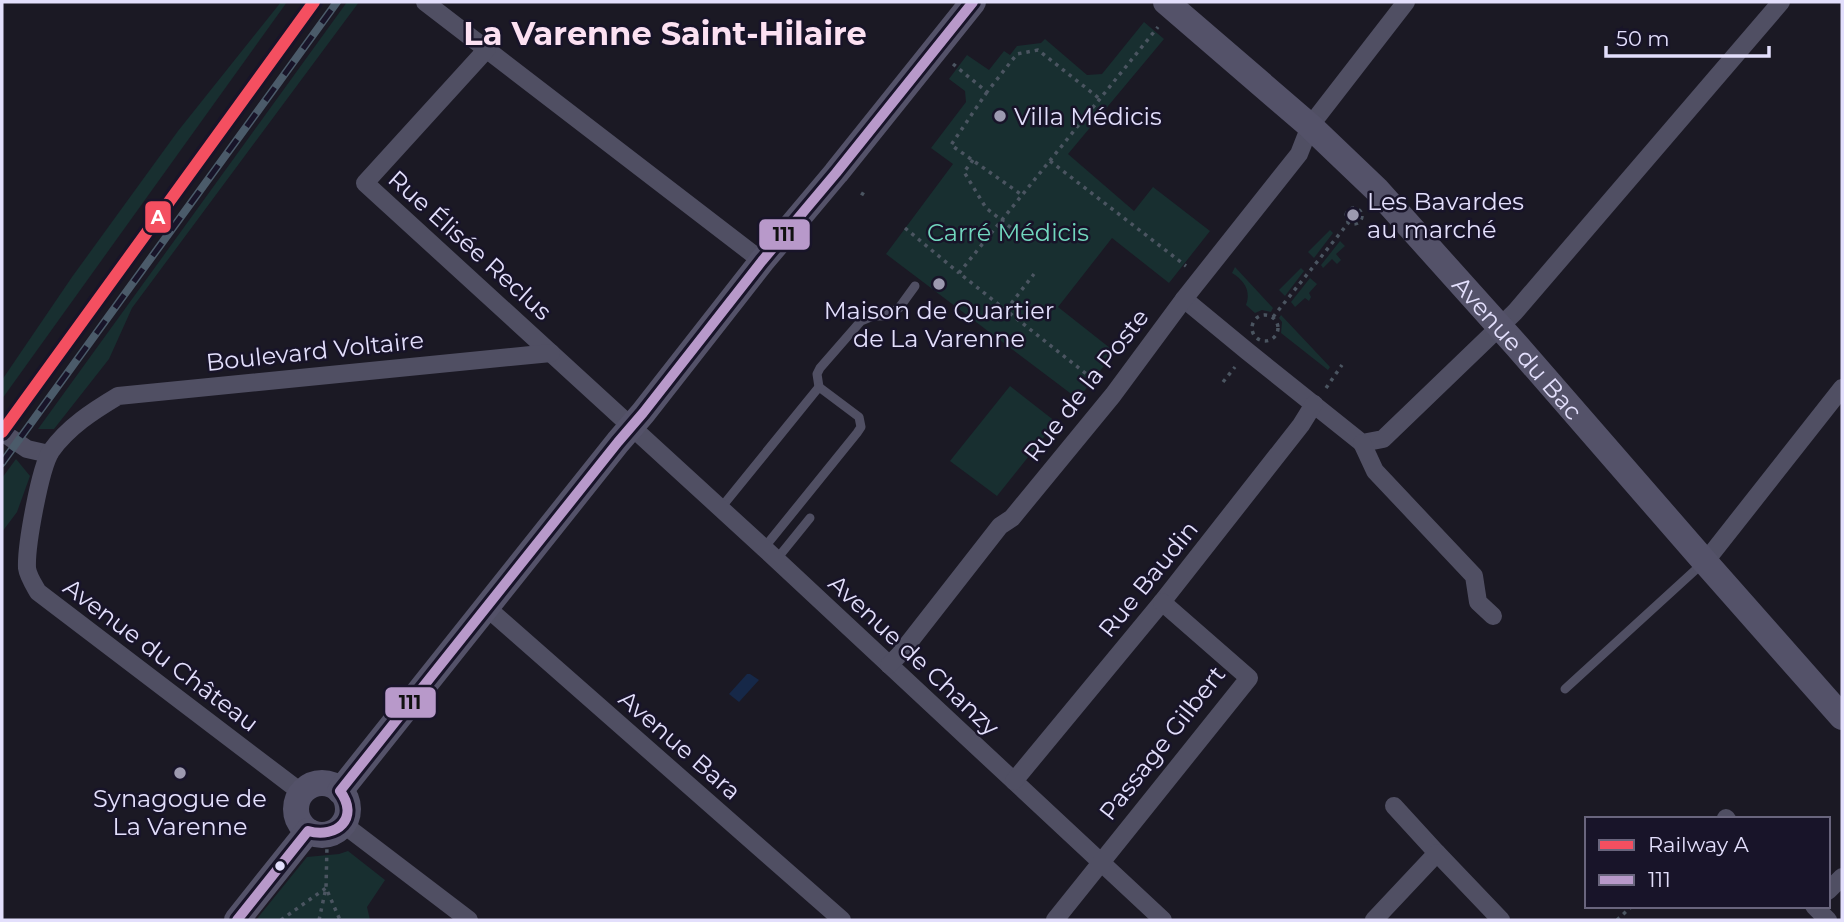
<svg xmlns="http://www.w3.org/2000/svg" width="1844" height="922" font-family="Montserrat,sans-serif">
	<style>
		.green { fill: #182f30 }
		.water { fill: #162848 }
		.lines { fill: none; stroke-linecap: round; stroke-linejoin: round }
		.path { stroke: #4b5561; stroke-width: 3.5; stroke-dasharray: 3.5 5; stroke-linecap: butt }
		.lane { stroke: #504f63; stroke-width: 9 }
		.street { stroke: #504f63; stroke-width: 18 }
		.secondary { stroke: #545269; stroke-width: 26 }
		.rail-casing { stroke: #4b5b6a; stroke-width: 8 }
		.rail { stroke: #181429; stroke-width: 5; stroke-dasharray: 16; stroke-linecap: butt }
		.bus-1-casing { stroke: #181429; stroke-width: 16 }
		.bus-1 { stroke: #b899ca; stroke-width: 10 }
		.rail-1-casing { stroke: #181429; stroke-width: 18 }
		.rail-1 { stroke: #f44f60; stroke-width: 12 }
		.poi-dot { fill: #9d9ab0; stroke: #181429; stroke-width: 2.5 }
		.bus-dot { fill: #e3dffc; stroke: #181429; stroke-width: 2.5 }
		.labels { text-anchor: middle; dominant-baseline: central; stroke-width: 5; stroke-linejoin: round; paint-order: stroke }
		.poi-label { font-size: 24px; fill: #e3dffc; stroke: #181429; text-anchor: start }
		.park-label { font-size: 24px; fill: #71d6be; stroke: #181429 }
		.street-label { font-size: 24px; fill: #e3dffc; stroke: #181429 }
		.district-label { font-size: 32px; font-weight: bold; fill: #fce1f2; stroke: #181429 }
		.line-badge { stroke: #181429; stroke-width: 2.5 }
		.badge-label { font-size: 19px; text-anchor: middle; font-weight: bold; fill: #fff }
		.pale-badge-label { font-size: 19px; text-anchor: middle; font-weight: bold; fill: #111 }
	</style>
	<rect width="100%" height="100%" fill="#1b1924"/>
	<g class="green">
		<path d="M281,2h6l-285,397v-19l70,-103 106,-146z"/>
		<path d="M347,2h12l-227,306 -23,51 -55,70h-16z"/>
		<path d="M1144,22l20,17 -96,115 66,57 19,-24 57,44 -41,52 -57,-45 -54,69 57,45 -37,47 -192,-145 67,-90 -22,-16 35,-46 -1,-11 -16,-12 18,-24 22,15 15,-19 6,4 7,-9 24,-3 4,-4 42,36 15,-1z"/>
		<path d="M1330,230l3,3 -19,25 -6,-6z"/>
		<path d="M1340,241l5,5 -9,8 5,6 -4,4 -5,-5 -9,9 -2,-3z"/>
		<path d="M1235,267l38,41 -2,4 -9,-2 -7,3 -9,-8c5,-14 -1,-24 -14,-32z"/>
		<path d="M1301,268l3,3 -19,25 -6,-6z"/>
		<path d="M1310,278l7,6 -8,9 2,4 -2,4 -4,-3 -10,9 -4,-5z"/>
		<path d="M1281,315l49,52 -2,3 -47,-37 1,-11 -3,-4z"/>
		<path d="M1010,386l46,36 -59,74 -47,-35z"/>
		<path d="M16,459l14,17 -13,36 -15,20v-54z"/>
		<path d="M348,851l37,29 -18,27 3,13h-114l51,-63 32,-3z"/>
	</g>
	<path class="water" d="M747,674h3l9,6 -20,22 -10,-8z"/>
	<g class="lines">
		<g class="path">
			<path d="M953,64l34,28 30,-38 21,-4 62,49"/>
			<path d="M987,92l-36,53 71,50"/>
			<path d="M973,160l-9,12 22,36 43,34"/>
			<path d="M1050,161l136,105"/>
			<path d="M861,193l5,3"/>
			<circle cx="1354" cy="216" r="8"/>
			<path d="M905,228l54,45"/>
			<path d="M1006,310l28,-36"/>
			<circle cx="1265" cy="328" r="13"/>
			<path d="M1273,317l76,-95"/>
			<path d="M1223,382l12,-15"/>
			<path d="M1099,384l-140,-111 199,-246"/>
			<path d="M1326,388l16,-23"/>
			<path d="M281,920l45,-32 14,32"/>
			<path d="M319,920l7,-32 1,-42"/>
			<path d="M1617,920l15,-14"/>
		</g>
		<g class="lane">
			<path d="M819,387l-2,-13 3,-6 41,-47 12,-5h12l14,-8 16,-22"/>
			<path d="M720,509l99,-122 40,30 2,10 -4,6 -93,115"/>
			<path d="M776,560l34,-42"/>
			<path d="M1565,689l138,-126"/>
		</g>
		<g class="street">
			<path d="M425,2l337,259"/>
			<path d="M487,49l-122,134 399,365 399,372"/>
			<path d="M1184,299l63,52 115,92 21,-4 132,-127 266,-310"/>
			<path d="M2,432l25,17 22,5"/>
			<path d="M1362,443l13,28 99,105 4,26 15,14"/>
			<path d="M1705,562l137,-174"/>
			<path d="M486,607l356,313"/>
			<path d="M889,665l11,-11 100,-128 12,-8 101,-123 71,-96 115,-145 11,-28 96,-124"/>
			<path d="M1014,781l148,-179 139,-177 13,-21"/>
			<path d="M302,793l-264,-201c-4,-7 -10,-16 -11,-24 -1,-22 13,-100 24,-117 17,-24 42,-40 67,-55l433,-43"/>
			<path d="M1394,806l43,47"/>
			<path d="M1726,818l1,1"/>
			<path d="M343,824l126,96"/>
			<path d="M1828,891l14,-14"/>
			<path d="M1814,906l14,14"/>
			<path d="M1055,920l194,-242 -87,-76"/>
			<path d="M1374,920l63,-67 64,67"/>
		</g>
		<g class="secondary">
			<path id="s1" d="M1166,2l144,124 67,64 140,156 188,216 137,155"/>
			<circle cx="322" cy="809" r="26"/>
			<path d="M340,791l278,-349 25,-29 119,-152 74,-88 137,-171"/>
			<path d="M237,920l71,-89"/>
		</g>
		<defs>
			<path id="rail" d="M2,463l335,-461"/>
		</defs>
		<use href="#rail" class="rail-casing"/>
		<use href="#rail" class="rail"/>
		<defs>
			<path id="bus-1" d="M237,920l71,-89c29,8 52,-13 32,-40l278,-349 25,-29 119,-152 74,-88 137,-171"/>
		</defs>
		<use href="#bus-1" class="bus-1-casing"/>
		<use href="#bus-1" class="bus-1"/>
		<defs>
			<path id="rail-1" d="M2,432l312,-430"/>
		</defs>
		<use href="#rail-1" class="rail-1-casing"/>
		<use href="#rail-1" class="rail-1"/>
	</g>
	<g class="poi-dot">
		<circle cx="1000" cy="116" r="7"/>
		<circle cx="1353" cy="215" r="7"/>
		<circle cx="939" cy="284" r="7"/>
		<circle cx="180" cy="773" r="7"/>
	</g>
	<circle class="bus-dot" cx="280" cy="866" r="6"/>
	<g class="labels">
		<g class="poi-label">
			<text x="1014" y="116">Villa Médicis</text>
			<text x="1367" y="201">Les Bavardes<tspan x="1367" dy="28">au marché</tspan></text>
			<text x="939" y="310" text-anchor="middle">Maison de Quartier<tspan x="939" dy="28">de La Varenne</tspan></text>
			<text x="180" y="798" text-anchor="middle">Synagogue de<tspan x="180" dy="28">La Varenne</tspan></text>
		</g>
		<g class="park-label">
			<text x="1008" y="232">Carré Médicis</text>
		</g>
		<g class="street-label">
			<text transform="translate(470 245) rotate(42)">Rue Élisée Reclus</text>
			<text stroke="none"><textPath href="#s1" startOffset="494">Avenue du Bac</textPath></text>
			<text transform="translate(315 351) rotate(-6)">Boulevard Voltaire</text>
			<text transform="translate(1086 385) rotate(-52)">Rue de la Poste</text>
			<text transform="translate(1148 579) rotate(-51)">Rue Baudin</text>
			<text transform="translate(161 655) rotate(37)">Avenue du Château</text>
			<text transform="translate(914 655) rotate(43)">Avenue de Chanzy</text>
			<text transform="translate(1162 743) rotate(-52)">Passage Gilbert</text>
			<text transform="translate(680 745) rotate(41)">Avenue Bara</text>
		</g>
		<g class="district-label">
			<text x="665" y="33">La Varenne Saint-Hilaire</text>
		</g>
	</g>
	<g class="line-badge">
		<rect x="144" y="200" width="28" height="34" rx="7" fill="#f44f60"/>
		<rect x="758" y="218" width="53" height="33" rx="7" fill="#b899ca"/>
		<rect x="384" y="686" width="53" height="33" rx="7" fill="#b899ca"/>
	</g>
	<g class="badge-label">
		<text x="158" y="224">A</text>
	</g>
	<g class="pale-badge-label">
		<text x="784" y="241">111</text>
		<text x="410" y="709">111</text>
	</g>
	<rect width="1844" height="922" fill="none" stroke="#e3dffc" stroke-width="7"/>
	<rect x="1585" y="817" width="245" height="91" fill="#181429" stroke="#69657d" stroke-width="2"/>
	<rect x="1599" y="840" width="35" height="10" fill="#f44f60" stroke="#69657d" stroke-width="2"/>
	<text x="1648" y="852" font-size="21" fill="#e3dffc">Railway A</text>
	<rect x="1599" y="875" width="35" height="10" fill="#b899ca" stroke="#69657d" stroke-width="2"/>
	<text x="1648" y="887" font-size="21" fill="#e3dffc">111</text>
	<path d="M1606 46v10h163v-10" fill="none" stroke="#e3dffc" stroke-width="3.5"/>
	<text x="1616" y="46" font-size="21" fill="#e3dffc" stroke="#181429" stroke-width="5" paint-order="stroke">50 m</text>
</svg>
